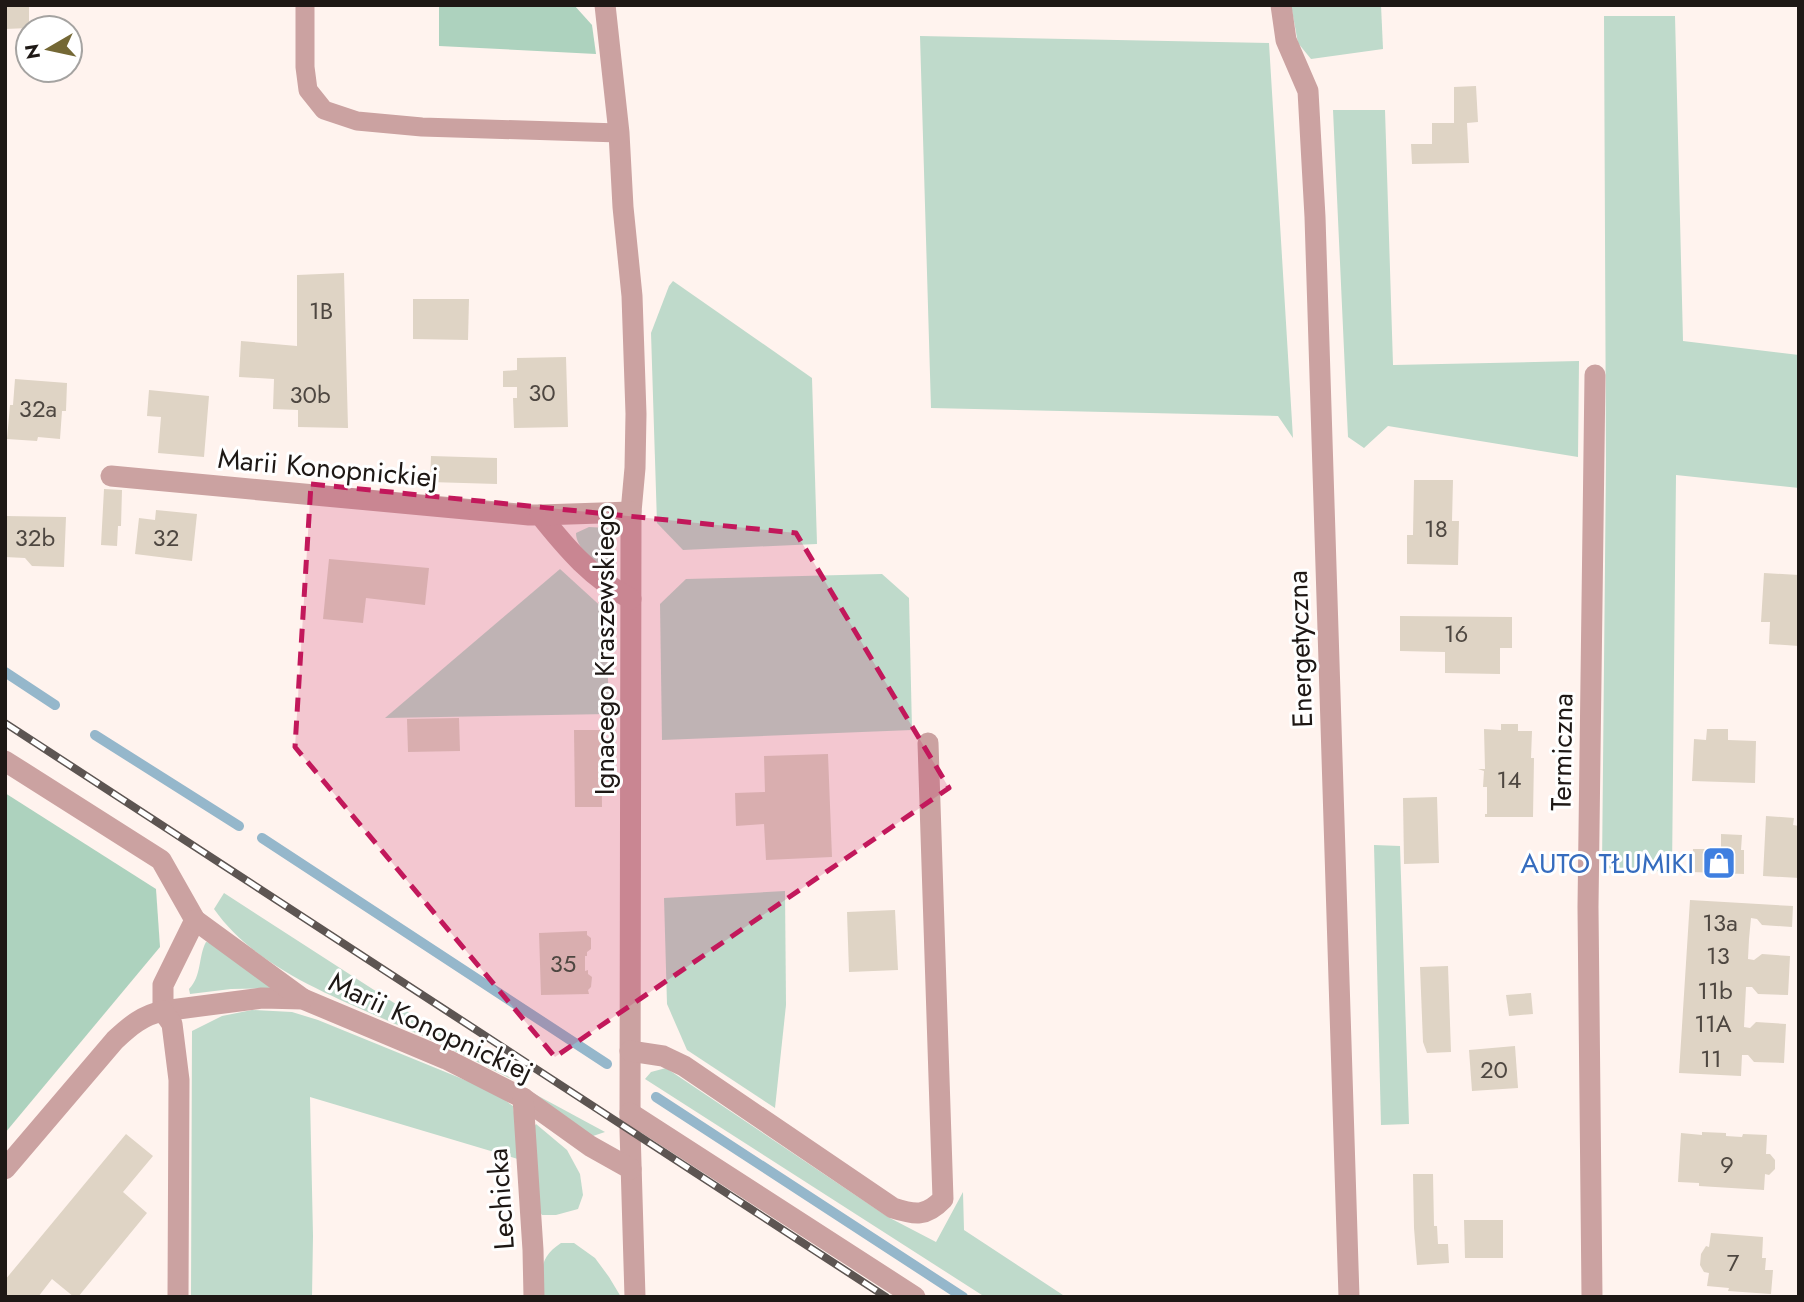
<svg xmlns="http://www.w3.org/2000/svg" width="1804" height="1302" font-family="Jost,sans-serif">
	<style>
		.green { fill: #bfdacb }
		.forest { fill: #add2be }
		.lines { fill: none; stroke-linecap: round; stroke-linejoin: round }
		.stream { stroke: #95b7cb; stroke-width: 10 }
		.building { fill: #dfd4c5 }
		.service { stroke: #cba2a1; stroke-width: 19 }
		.minor { stroke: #cba2a1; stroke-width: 21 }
		.rail-casing { stroke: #5d5552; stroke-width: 8 }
		.rail { stroke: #fff; stroke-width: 5; stroke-dasharray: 16; stroke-linecap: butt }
		.marked { fill: #c2185b; fill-opacity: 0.2; stroke: #c2185b; stroke-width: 5; stroke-dasharray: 14 9; stroke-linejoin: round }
		.labels { text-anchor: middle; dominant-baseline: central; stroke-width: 6; stroke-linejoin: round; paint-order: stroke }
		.number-label { font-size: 24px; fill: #4e4741 }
		.street-label { font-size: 28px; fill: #1e1815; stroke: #fff }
		.shop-label { font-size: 28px; fill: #366cbe; stroke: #fff; text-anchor: end }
	</style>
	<rect width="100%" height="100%" fill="#fff3ee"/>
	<g class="green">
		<path d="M1291,5h90l2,44 -72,10 -13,-16z"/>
		<path d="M1604,16h71l8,325 116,14v133l-123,-13 -4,397 -70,-4 4,-407z"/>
		<path d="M920,36l349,7 24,395 -15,-22 -347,-8z"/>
		<path d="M1333,110h52l8,255 186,-4 -1,96 -190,-31 -24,22 -16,-11z"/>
		<path d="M673,281l139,97 5,166 -134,6 -26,-27 -6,-190 18,-47z"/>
		<path d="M589,527l18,1 3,9v30l-6,1c-11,-9 -28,-20 -28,-35z"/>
		<path d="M560,569l46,42 3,103 -224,4z"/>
		<path d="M882,574l27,24 3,132 -250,10 -2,-136 26,-25z"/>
		<path d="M1374,845l26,1 9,278 -28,1z"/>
		<path d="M785,891l1,114 -11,103 -88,-58 -20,-46 -3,-106z"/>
		<path d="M224,893l291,188c-40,-21 -81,-40 -122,-58 -63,-28 -138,-56 -179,-114z"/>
		<path d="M206,942l7,1 63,45 -45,1 -41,5 -1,-5c13,-13 9,-32 17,-47z"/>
		<path d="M252,1010l40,2 26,8 174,71 21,15 8,54 -211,-63 3,139 -1,61h-121l1,-266 30,-15z"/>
		<path d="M666,1068l222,149 48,25 27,-50 1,38 102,67h-81l-340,-218 6,-7z"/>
		<path d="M531,1092l74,40 -12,4 -14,-6z"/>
		<path d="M536,1124l31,26 13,24 3,21 -5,14 -22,6h-14l-4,-6 -5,-80z"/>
		<path d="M561,1243h13l21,15 14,19 12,20h-80c1,-25 -3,-39 20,-54z"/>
	</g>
	<g class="forest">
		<path d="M439,5h135l18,20 4,29 -157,-8z"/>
		<path d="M5,793l151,96 4,58 -155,186z"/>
	</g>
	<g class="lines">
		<g class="stream">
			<path d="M5,672l50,33"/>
			<path d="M95,735l144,91"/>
			<path d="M262,838l345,226"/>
			<path d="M656,1097l307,200"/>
		</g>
	</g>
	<g class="building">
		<path d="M5,5h24v23l-24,1z"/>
		<path d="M1476,86l2,36 -11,1 2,40 -57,1 -1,-20h21v-21h22v-36z"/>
		<path d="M344,273l4,155 -50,-1v-17l-25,-1 1,-30 -35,-2 2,-36 56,5v-71z"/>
		<path d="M413,299h56l-1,41 -55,-1z"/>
		<path d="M566,357l2,70 -54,1 -1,-30h4v-11h-14v-16l14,-1v-12z"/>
		<path d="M15,379l52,4 -1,28h-4l-2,28 -22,-2 -1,4 -30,-2 3,-34h3z"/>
		<path d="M149,390l60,6 -5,61 -46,-4 3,-36 -14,-1z"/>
		<path d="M431,456l66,2v26l-67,-2z"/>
		<path d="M1414,480h39l-1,41h7l-1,44 -51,-1v-29h6z"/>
		<path d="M104,489l18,1 -1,36h-3l-1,20 -16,-1z"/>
		<path d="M156,510l41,4 -5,47 -57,-7 4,-36 16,2z"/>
		<path d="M5,516l61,1 -2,50 -32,-1 -7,-8 -20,-1z"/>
		<path d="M329,559l100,9 -4,37 -59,-7 -3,25 -40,-4z"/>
		<path d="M1764,573l35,2v71l-30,-2 1,-22h-9z"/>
		<path d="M1400,616l112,1v31h-12v26l-55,-1v-21l-45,-1z"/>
		<path d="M459,718l1,33 -52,1 -1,-33z"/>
		<path d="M1501,724h17v7h14l-1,27h3l-1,59h-48v-3h2v-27h-4l1,-16 -6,-2h7l-1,-40 17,1z"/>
		<path d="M1707,729h21v11l28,1 -1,42 -63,-2 2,-42 12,1z"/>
		<path d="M574,730h27l1,77h-27z"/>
		<path d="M828,754l4,103 -66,3 -2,-36 -28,2 -1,-33 30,-1 -1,-36z"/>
		<path d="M1437,797l2,66 -35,1 -1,-66z"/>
		<path d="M1766,816l28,2 -1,7 6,1v52l-36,-2z"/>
		<path d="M1721,834l21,1 -1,15h3v24l-52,-2 1,-23h28z"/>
		<path d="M1690,900l103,6 -1,21 -30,-2 -5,-6 -6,-1 -2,21 -1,20 6,1 8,-6 28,2 -2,39 -30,-1 -6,-7h-6l-2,40 6,1 6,-6 30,2 -2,39 -30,-1 -6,-7h-6l-1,21 -62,-3z"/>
		<path d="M895,910l3,60 -49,2 -2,-60z"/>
		<path d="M587,931v4l4,3v11l-4,3v4h-2v15l3,-1v4l4,3 -1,10 -3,3 1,4 -48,1 -2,-62z"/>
		<path d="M1448,966l3,86 -24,1 -4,-11 -3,-75z"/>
		<path d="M1531,993l2,21 -24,2 -3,-21z"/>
		<path d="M1515,1046l3,42 -46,3 -3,-41z"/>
		<path d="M1702,1132l24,1v3l16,1 1,-3 24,1 -1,19h4l5,6v9l-6,6 -4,-1 -1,16 -65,-4v-3l-21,-1 3,-49 21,2z"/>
		<path d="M126,1134l27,22 -30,36 24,21 -69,84h-4l-22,-18 -14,18h-33v-17z"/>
		<path d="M1413,1174h20l1,52h3l1,18h10l1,19 -32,2 -3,-37z"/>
		<path d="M1464,1220h39v38h-38z"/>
		<path d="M1711,1233l52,4 -1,21h4l-1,12h8l-2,24 -43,-3 1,-3 -22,-2 2,-13 -5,-1 -4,-7 1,-11 5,-8 3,1z"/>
	</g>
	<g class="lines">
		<path class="service" d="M305,5v62l3,23 16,20 33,11 65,6 197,6"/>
		<g class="minor">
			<path d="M605,5l14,128 4,74 9,89 4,118 -1,54 -4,44 -1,618 5,167"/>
			<path d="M1281,5l5,35 22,51 7,126 34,1080"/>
			<path d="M111,476l418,39h11c28,35 51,62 91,84"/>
			<path d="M540,515l91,-3"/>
			<path d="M5,761l156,99 34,60 -32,65v26l99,-13 41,1 143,60 77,39 67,48 41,23"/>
			<path d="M195,920l108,79"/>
			<path d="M630,1051l33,5 21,10 209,142c22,7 33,9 50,-9l-15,-456"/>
			<path d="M523,1098l10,152 1,47"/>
			<path d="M630,1113l285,184"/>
			<path d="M5,1169l110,-129c15,-14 28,-25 48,-29l9,13 7,56 -1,217"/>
			<path d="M1592,1297l-4,-390 7,-532"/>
		</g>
		<defs>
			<path id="rail" d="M5,723l881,574"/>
		</defs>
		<use href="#rail" class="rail-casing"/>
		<use href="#rail" class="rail"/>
	</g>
	<path class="marked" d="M311,484l485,49 153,255 -394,269 -260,-310z"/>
	<defs>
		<symbol id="shop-square" viewBox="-11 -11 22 22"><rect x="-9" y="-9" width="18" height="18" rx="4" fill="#3f7fe0" stroke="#fff"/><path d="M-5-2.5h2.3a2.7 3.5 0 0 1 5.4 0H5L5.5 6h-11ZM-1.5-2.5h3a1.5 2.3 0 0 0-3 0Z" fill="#fff"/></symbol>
	</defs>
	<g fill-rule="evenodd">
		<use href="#shop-square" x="1700" y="844" width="38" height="38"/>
	</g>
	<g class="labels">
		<g class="number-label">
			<text x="321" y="310">1B</text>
			<text x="542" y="392">30</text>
			<text x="310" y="394">30b</text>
			<text x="38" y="408">32a</text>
			<text x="1436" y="528">18</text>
			<text x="35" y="537">32b</text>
			<text x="166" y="537">32</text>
			<text x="1456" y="633">16</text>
			<text x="1509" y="779">14</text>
			<text x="1720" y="922">13a</text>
			<text x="1718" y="955">13</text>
			<text x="563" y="963">35</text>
			<text x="1715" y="990">11b</text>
			<text x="1713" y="1023">11A</text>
			<text x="1711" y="1058">11</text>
			<text x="1494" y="1069">20</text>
			<text x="1727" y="1164">9</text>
			<text x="1733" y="1262">7</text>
		</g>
		<g class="street-label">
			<text transform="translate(328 468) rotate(5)">Marii Konopnickiej</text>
			<text transform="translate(1300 649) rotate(-92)">Energetyczna</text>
			<text transform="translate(604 650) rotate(-90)">Ignacego Kraszewskiego</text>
			<text transform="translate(1562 752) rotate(-89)">Termiczna</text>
			<text transform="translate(431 1027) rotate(25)">Marii Konopnickiej</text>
			<text transform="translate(501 1199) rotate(-94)">Lechicka</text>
		</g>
		<g class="shop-label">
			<text x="1694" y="863">AUTO TŁUMIKI</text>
		</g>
	</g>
	<rect width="1804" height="1302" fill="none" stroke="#1e1815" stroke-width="14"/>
	<g transform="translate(49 49) rotate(261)"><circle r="33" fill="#ffffff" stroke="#a5a3a1" stroke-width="2"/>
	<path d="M0-5L12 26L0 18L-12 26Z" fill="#746835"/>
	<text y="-10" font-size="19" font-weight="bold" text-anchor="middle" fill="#1e1815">N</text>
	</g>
</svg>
